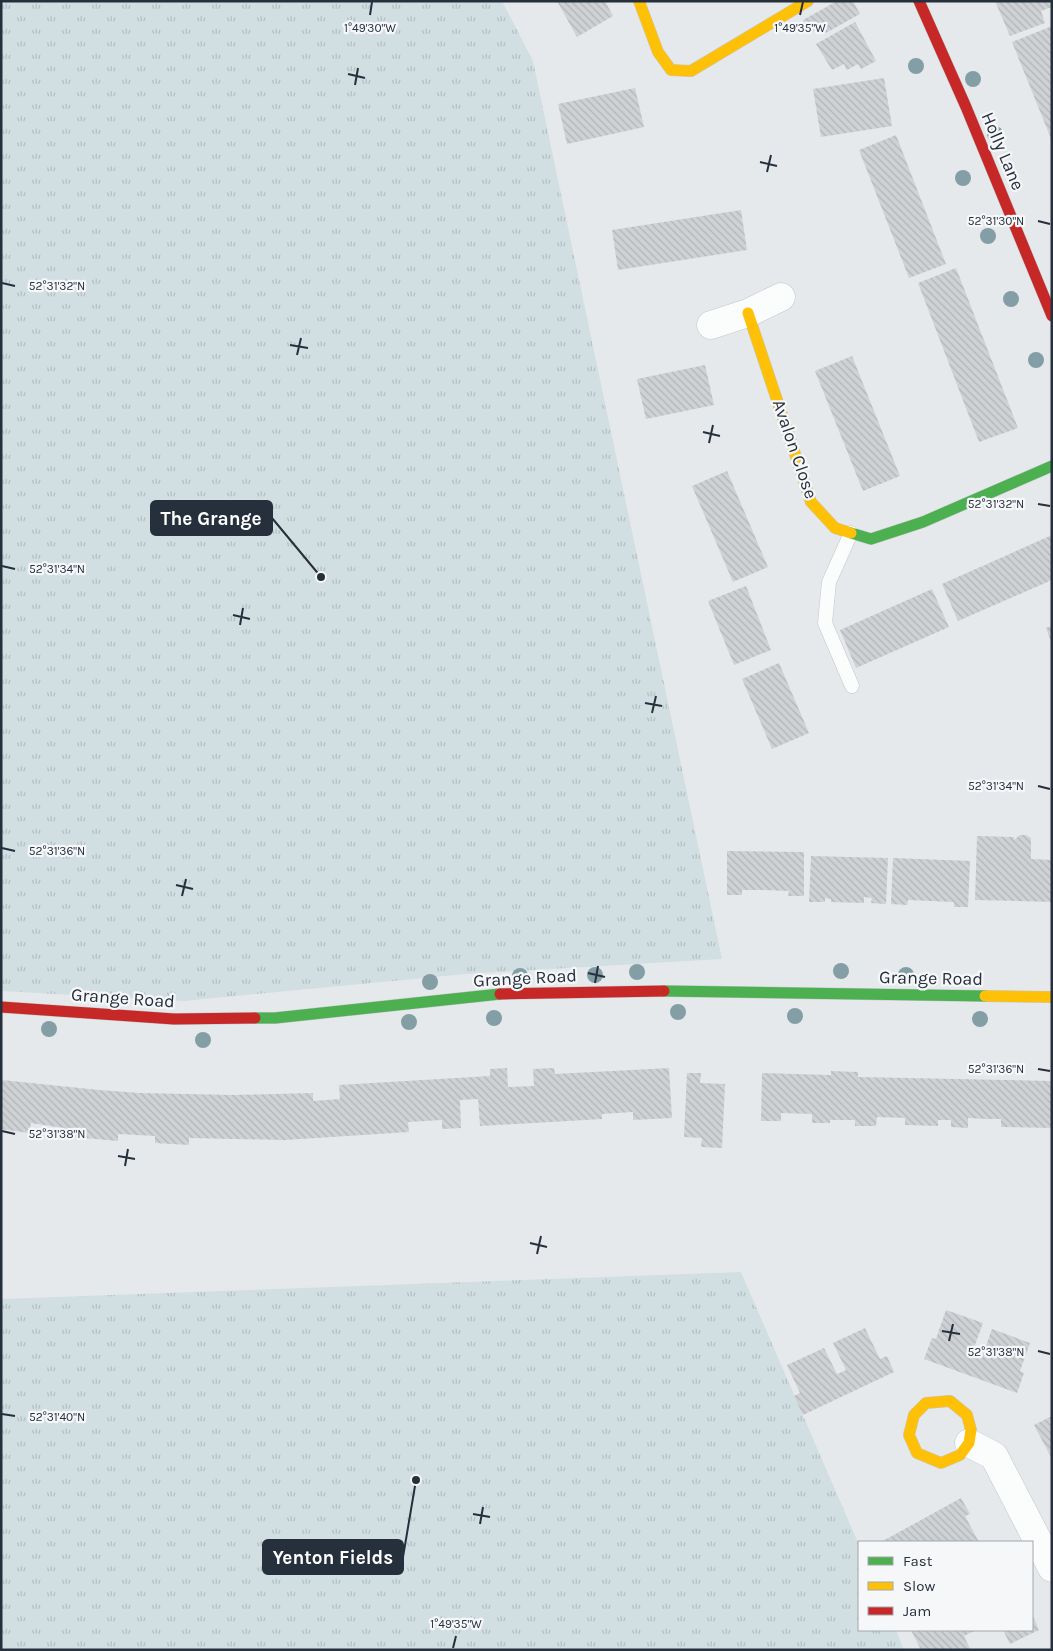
<svg xmlns="http://www.w3.org/2000/svg" width="1053" height="1651" font-family="Karla,sans-serif">
	<style>
		.park { fill: url(#park-tufts) }
		.building { fill: url(#building-back-hatch) }
		.lines { fill: none; stroke-linecap: round; stroke-linejoin: round }
		.lane-casing { stroke: #c3c6c8; stroke-width: 15 }
		.street-casing { stroke: #c3c6c8; stroke-width: 29 }
		.fast-casing { stroke: #c4c7ca; stroke-width: 12 }
		.slow-casing { stroke: #c4c7ca; stroke-width: 12 }
		.jam-casing { stroke: #c4c7ca; stroke-width: 12 }
		.lane { stroke: #fbfcfc; stroke-width: 14 }
		.street { stroke: #fbfcfc; stroke-width: 28 }
		.fast { stroke: #4caf50; stroke-width: 11 }
		.slow { stroke: #ffc107; stroke-width: 11 }
		.jam { stroke: #c62828; stroke-width: 11 }
		.tree { fill: #849ea6 }
		.ticks { fill: none; stroke: #262f3c; stroke-width: 2 }
		.labels { text-anchor: middle; dominant-baseline: central; stroke-width: 4.5; stroke-linejoin: round; paint-order: stroke }
		.street-label { font-size: 18px; fill: #262f3c; stroke: #f5f7f9 }
		.ticks-label { font-size: 12px; text-anchor: middle; fill: #262f3c; stroke: #f5f7f9; stroke-width: 4.5; stroke-linejoin: round; paint-order: stroke }
		.leader { fill: none; stroke: #262f3c; stroke-width: 2 }
		.callout-dot { fill: #262f3c; stroke: #f5f7f9; stroke-width: 2 }
		.callout { fill: #262f3c; stroke: #262f3c; stroke-width: 2 }
		.callout-label { font-size: 19px; text-anchor: middle; font-weight: bold; fill: #fff }
	</style>
	<defs>
		<pattern id="park-tufts" width="24" height="20" patternUnits="userSpaceOnUse" patternTransform="scale(1.25)"><rect width="24" height="20" fill="#d1dfe2"/><path d="M3 7l-1-3M5 7V3M7 7l1-3M15 17l-1-3M17 17v-4M19 17l1-3" fill="none" stroke="#b3c0c3"/></pattern>
		<pattern id="building-back-hatch" width="6" height="6" patternUnits="userSpaceOnUse" patternTransform="scale(1.25)"><rect width="6" height="6" fill="#cfd2d4"/><path d="M-1 5l2 2M0 0l6 6M5-1l2 2" fill="none" stroke="#b2b5b7"/></pattern>
	</defs>
	<rect width="100%" height="100%" fill="#e6e9eb"/>
	<g class="park">
		<path d="M1,1h501l31,60 189,898 -256,15 -282,27 -183,-10z"/>
		<path d="M741,1272l118,273v85h37l8,20h-903v-351z"/>
	</g>
	<g class="building">
		<path d="M557,1h48l8,15 -36,21z"/>
		<path d="M837,1h16l7,13 -36,20 -4,-7 -10,6 -7,-13z"/>
		<path d="M995,1h57v6l-11,4 4,12 -35,13z"/>
		<path d="M855,22l21,39 -15,8 -3,-5 -11,6 -3,-6 -12,6 -16,-26z"/>
		<path d="M1052,26v115l-40,-99z"/>
		<path d="M884,78l8,48 -71,11 -8,-48z"/>
		<path d="M635,88l9,39 -77,17 -9,-40z"/>
		<path d="M896,135l50,129 -37,14 -50,-128z"/>
		<path d="M741,210l6,40 -129,20 -6,-40z"/>
		<path d="M956,268l62,160 -39,14 -61,-159z"/>
		<path d="M852,356l48,120 -37,15 -48,-120z"/>
		<path d="M705,365l9,40 -68,14 -9,-40z"/>
		<path d="M727,471l41,96 -35,15 -41,-96z"/>
		<path d="M1052,535v45l-94,41 -16,-37z"/>
		<path d="M746,586l25,64 -37,15 -26,-64z"/>
		<path d="M932,589l17,38 -93,41 -16,-38z"/>
		<path d="M1052,626v16h-1l-5,-14z"/>
		<path d="M779,663l30,70 -37,16 -30,-70z"/>
		<path d="M1020,835h6l5,3v21l21,1v42l-77,-2 2,-64 37,1v3z"/>
		<path d="M727,851l77,1v44h-16l1,-5 -25,-1h-22v5h-15z"/>
		<path d="M811,856l77,2 -2,46 -15,-1 1,-5 -8,-1v6l-33,-1v-3l-6,-1v4h-16z"/>
		<path d="M893,858l77,3 -2,46h-14v-5l-46,-2 -1,5 -16,-1z"/>
		<path d="M507,1068l1,19 26,-1 -1,-17 21,-1 1,6 114,-6 3,50 -39,2v-8l-31,2v5l-122,7 -2,-27 -18,1 1,28 -19,1v-9l-34,2 1,10 -124,8 -96,-2v7l-34,-2v-7l-37,-2v7l-55,-5 1,-8 -33,-5 -2,10 -28,-4 1,-49 97,10 41,3 93,2 80,-2v8l27,-2 -1,-14 151,-9v-7z"/>
		<path d="M831,1071l27,1v5l194,4v47l-51,-1v-8h-15l-18,-1v10l-17,-1v-7h-13v6l-33,-1v-7l-28,-1 -1,9h-21v-6h-25v3h-18v-9l-31,-1v8h-20l1,-48 69,2z"/>
		<path d="M687,1073h14l-1,10 25,1 -3,64 -21,-1 1,-9 -18,-1z"/>
		<path d="M946,1310l37,13 -11,30 10,4 10,-28 38,14 -10,28 4,2 -7,20 -93,-34 8,-21 4,1z"/>
		<path d="M865,1328l15,31 7,-3 7,16 -91,43 -9,-19 6,-3 -13,-28 37,-17 13,26 5,-2 4,-2 -13,-27z"/>
		<path d="M1052,1416v43l-18,-34z"/>
		<path d="M961,1498l9,16 -5,2 14,26 -47,-1 -51,1z"/>
		<path d="M1032,1614l7,16 -29,14 -7,-14h29z"/>
		<path d="M911,1630h62l1,1 -10,5 6,13 -1,1h-48z"/>
	</g>
	<g class="lines">
		<defs>
			<path id="lane" d="M851,533l-22,49 -4,41 27,63"/>
			<g id="street">
				<path d="M711,325l37,-12 33,-16"/>
				<path d="M969,1443l25,13 58,112"/>
			</g>
			<g id="fast">
				<path d="M851,533l20,6 52,-17 129,-56"/>
				<path d="M664,991l321,5"/>
				<path d="M255,1018h20l225,-24"/>
			</g>
			<g id="slow">
				<path d="M639,1l19,51 13,18 20,1 117,-70"/>
				<path d="M748,313l63,189 24,26 16,5"/>
				<path d="M985,996l67,1"/>
				<path d="M950,1401l17,14 4,15 -2,13 -9,12 -19,8 -24,-10 -8,-18 5,-20 12,-12z"/>
			</g>
			<g id="jam">
				<path d="M919,1l47,106 86,209"/>
				<path d="M500,994l164,-3"/>
				<path d="M1,1007l173,12 81,-1"/>
			</g>
		</defs>
		<use href="#lane" class="lane-casing"/>
		<use href="#street" class="street-casing"/>
		<use href="#fast" class="fast-casing"/>
		<use href="#slow" class="slow-casing"/>
		<use href="#jam" class="jam-casing"/>
		<use href="#lane" class="lane"/>
		<use href="#street" class="street"/>
		<use href="#fast" class="fast"/>
		<use href="#slow" class="slow"/>
		<use href="#jam" class="jam"/>
	</g>
	<g class="tree">
		<circle cx="916" cy="66" r="8"/>
		<circle cx="973" cy="79" r="8"/>
		<circle cx="995" cy="134" r="8"/>
		<circle cx="963" cy="178" r="8"/>
		<circle cx="988" cy="236" r="8"/>
		<circle cx="1011" cy="299" r="8"/>
		<circle cx="1036" cy="360" r="8"/>
		<circle cx="841" cy="971" r="8"/>
		<circle cx="637" cy="972" r="8"/>
		<circle cx="595" cy="975" r="8"/>
		<circle cx="906" cy="975" r="8"/>
		<circle cx="520" cy="976" r="8"/>
		<circle cx="430" cy="982" r="8"/>
		<circle cx="678" cy="1012" r="8"/>
		<circle cx="795" cy="1016" r="8"/>
		<circle cx="494" cy="1018" r="8"/>
		<circle cx="980" cy="1019" r="8"/>
		<circle cx="409" cy="1022" r="8"/>
		<circle cx="49" cy="1029" r="8"/>
		<circle cx="203" cy="1040" r="8"/>
	</g>
	<path class="ticks" d="M370,15l2,-13M800,15l3,-13M348,74l17,4M355,85l3,-17M760,162l17,4M767,172l4,-17M1038,221l12,3M2,283l13,3M290,345l18,3M297,355l4,-17M703,432l17,4M709,443l4,-18M1038,504l12,2M2,566l13,3M233,615l17,4M240,625l3,-17M645,703l17,3M652,713l4,-17M1038,786l12,3M2,848l13,3M176,885l17,4M182,896l4,-17M588,973l17,4M595,983l3,-17M1038,1069l12,2M2,1131l13,3M118,1156l17,3M125,1166l3,-17M530,1243l17,4M537,1254l4,-18M942,1331l18,3M949,1341l4,-17M1038,1351l12,3M2,1414l13,2M473,1514l17,3M480,1524l3,-17M453,1648l3,-12"/>
	<g class="labels">
		<g class="street-label">
			<text transform="translate(1003 151) rotate(67)">Holly Lane</text>
			<text transform="translate(795 449) rotate(71)">Avalon Close</text>
			<text transform="translate(525 978) rotate(-3)">Grange Road</text>
			<text transform="translate(931 978) rotate(1)">Grange Road</text>
			<text transform="translate(123 998) rotate(4)">Grange Road</text>
		</g>
	</g>
	<g class="ticks-label">
		<text x="370" y="32">1°49'30"W</text>
		<text x="800" y="32">1°49'35"W</text>
		<text x="996" y="225">52°31'30"N</text>
		<text x="57" y="290">52°31'32"N</text>
		<text x="996" y="508">52°31'32"N</text>
		<text x="57" y="573">52°31'34"N</text>
		<text x="996" y="790">52°31'34"N</text>
		<text x="57" y="855">52°31'36"N</text>
		<text x="996" y="1073">52°31'36"N</text>
		<text x="57" y="1138">52°31'38"N</text>
		<text x="996" y="1356">52°31'38"N</text>
		<text x="57" y="1421">52°31'40"N</text>
		<text x="456" y="1628">1°49'35"W</text>
	</g>
	<path class="leader" d="M321 577L272 518M416 1480L403 1557"/>
	<g class="callout-dot">
		<circle cx="321" cy="577" r="5"/>
		<circle cx="416" cy="1480" r="5"/>
	</g>
	<g class="callout">
		<rect x="151" y="501" width="121" height="34" rx="5"/>
		<rect x="263" y="1540" width="140" height="34" rx="5"/>
	</g>
	<g class="callout-label">
		<text x="211" y="525">The Grange</text>
		<text x="333" y="1564">Yenton Fields</text>
	</g>
	<rect width="1053" height="1651" fill="none" stroke="#262f3c" stroke-width="5"/>
	<rect x="858" y="1541" width="175" height="90" fill="#f5f7f9" stroke="#a2a7ad"/>
	<rect x="868" y="1557" width="25" height="8" fill="#4caf50" stroke="#a2a7ad"/>
	<text x="903" y="1566" font-size="15" fill="#262f3c">Fast</text>
	<rect x="868" y="1582" width="25" height="8" fill="#ffc107" stroke="#a2a7ad"/>
	<text x="903" y="1591" font-size="15" fill="#262f3c">Slow</text>
	<rect x="868" y="1607" width="25" height="8" fill="#c62828" stroke="#a2a7ad"/>
	<text x="903" y="1616" font-size="15" fill="#262f3c">Jam</text>
</svg>
